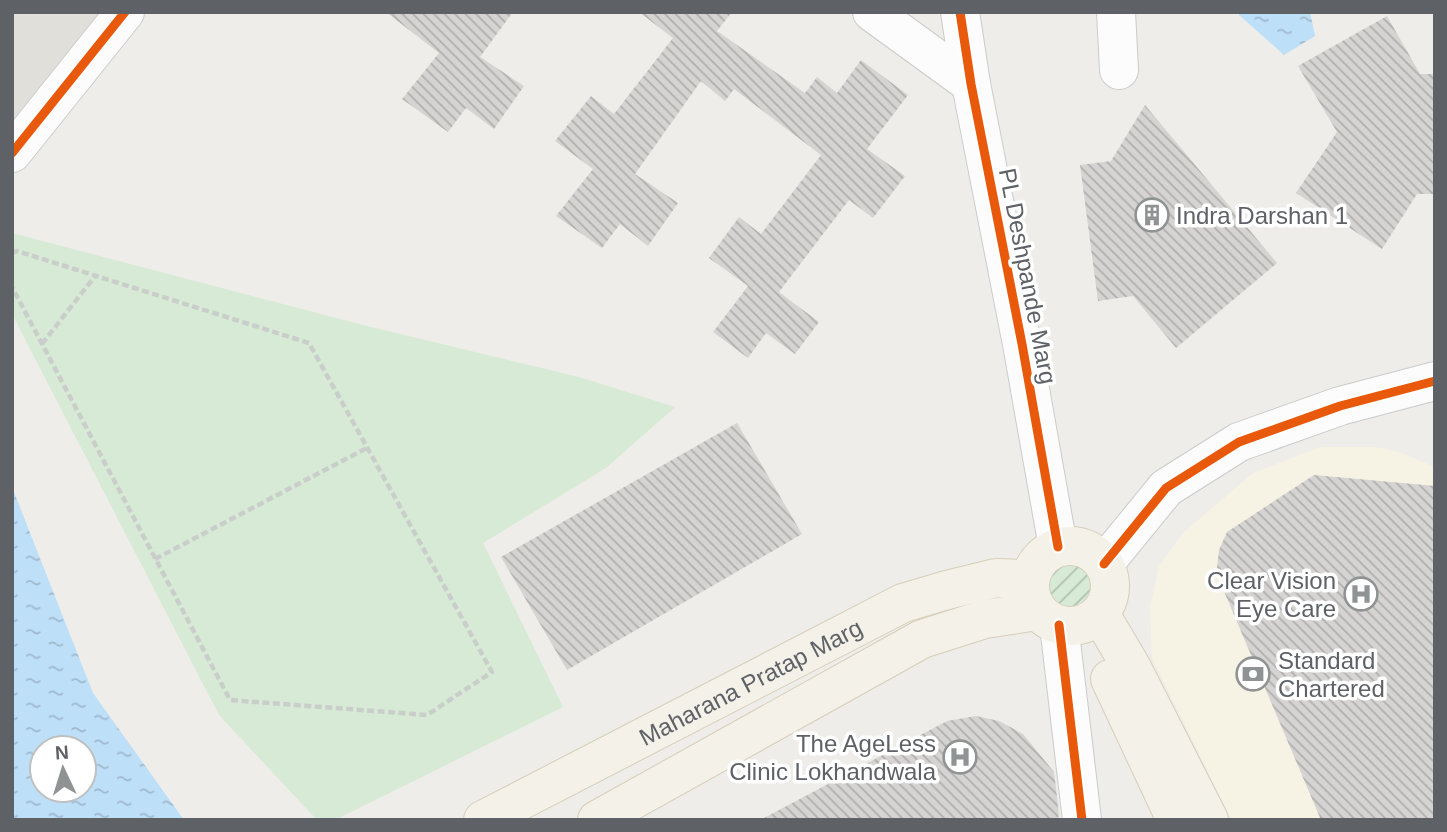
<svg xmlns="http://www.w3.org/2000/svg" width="1447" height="832" font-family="Arial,sans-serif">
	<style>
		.commercial { fill: #f6f2e4 }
		.education { fill: #e1dfd9 }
		.grass { fill: #d7ead5 }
		.garden { fill: url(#garden-furrows) }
		.water { fill: url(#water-ripples); fill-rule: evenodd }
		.building { fill: url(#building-back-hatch) }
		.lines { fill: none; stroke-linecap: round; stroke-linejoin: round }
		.minor-casing { stroke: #cacbcb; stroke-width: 40 }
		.major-casing { stroke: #d6ceb8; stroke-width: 40 }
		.path { stroke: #cacecb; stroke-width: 4.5; stroke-dasharray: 7 3.5; stroke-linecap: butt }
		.minor { stroke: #fcfcfc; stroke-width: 38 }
		.major { stroke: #f4f1e9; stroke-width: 38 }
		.cycleway-casing { stroke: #fff; stroke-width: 13 }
		.cycleway { stroke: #e8590c; stroke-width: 9 }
		.labels { text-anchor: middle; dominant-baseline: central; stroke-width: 7; stroke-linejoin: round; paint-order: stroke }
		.poi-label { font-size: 24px; fill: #5e6267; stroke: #fff; text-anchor: start }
		.street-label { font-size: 24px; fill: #5e6267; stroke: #fff }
	</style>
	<defs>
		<pattern id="garden-furrows" width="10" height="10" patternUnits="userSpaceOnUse" patternTransform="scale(1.75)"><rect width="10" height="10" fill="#d7ead5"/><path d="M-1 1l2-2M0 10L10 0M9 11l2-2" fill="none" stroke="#b2c1b1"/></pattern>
		<pattern id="water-ripples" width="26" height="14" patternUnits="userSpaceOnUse" patternTransform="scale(1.75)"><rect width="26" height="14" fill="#bedff8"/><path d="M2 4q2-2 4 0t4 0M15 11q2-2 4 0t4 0" fill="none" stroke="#9eb8cd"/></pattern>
		<pattern id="building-back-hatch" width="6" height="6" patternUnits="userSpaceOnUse" patternTransform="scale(1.75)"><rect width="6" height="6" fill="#d5d4d2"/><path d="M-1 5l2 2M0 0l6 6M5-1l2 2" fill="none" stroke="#b0afae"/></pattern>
	</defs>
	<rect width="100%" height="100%" fill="#eeede9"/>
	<path class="commercial" d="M1320,447h55l24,5 36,15v353h-203l-80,-162 -2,-51 9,-41 24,-33 70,-60z"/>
	<path class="education" d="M12,12h106l-106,126z"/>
	<path class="grass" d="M12,233l351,92 216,52 96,30 -69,61 -123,75 80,164 -228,113h-18l-98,-105 -207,-401z"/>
	<circle class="garden" cx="1070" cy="588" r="24"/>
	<g class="water">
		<path d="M1239,12h71l5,24 -31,19 -45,-40z"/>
		<path d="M12,487l81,206 91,127h-172zM42,748h42v42h-42z"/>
	</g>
	<g class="building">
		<path d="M386,12h127l-33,45 44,29 -30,43 -28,-21 -18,24 -46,-33 37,-46z"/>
		<path d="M639,12h93l-15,19 88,62 12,-16 20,16 24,-33 47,35 -41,54 38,27 -32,42 -24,-18 -70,92 40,30 -24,32 -29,-21 -18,25 -35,-26 35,-46 -39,-28 30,-41 22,17 60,-79 -87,-66 -9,12 -24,-20 -66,93 43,29 -30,43 -28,-22 -18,24 -46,-32 37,-47 -38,-28 36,-45 23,18 59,-76z"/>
		<path d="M1387,16l33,58h15v120h-18l-35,55 -86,-56 41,-61 -39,-66z"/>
		<path d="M1145,105l132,158 -101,85 -43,-52 -35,5 -18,-136 31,-4z"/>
		<path d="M737,423l65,111 -235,136 -66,-113z"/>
		<path d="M1314,475l121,11v334h-114l-98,-231 -6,-21 2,-18 8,-18z"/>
		<path d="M976,716l23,5 24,13 31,38 5,42 -1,6h-298l187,-99z"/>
	</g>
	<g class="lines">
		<defs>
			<g id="minor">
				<path d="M872,12l99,72"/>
				<path d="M960,12l11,72 51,260 36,203"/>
				<path d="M1116,12l3,58"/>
				<path d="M12,153l113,-141"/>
				<path d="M1104,564l62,-76 73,-46 101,-36 95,-25"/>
				<path d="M1059,625l23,195"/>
			</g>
			<g id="major">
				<circle cx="1070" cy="586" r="40"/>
				<path d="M1100,614l32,54 77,152"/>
				<path d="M1110,679l66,141"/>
				<path id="s1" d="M483,820l420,-217 44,-13 49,-12 33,1"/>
				<path d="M597,820l325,-181 63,-20 52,-8"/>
			</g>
		</defs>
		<use href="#minor" class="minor-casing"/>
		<use href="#major" class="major-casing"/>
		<g class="path">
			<path d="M12,253l5,-2 292,92 183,329 -65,43 -197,-15 -218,-413"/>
			<path d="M42,344l53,-68"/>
			<path d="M155,559l212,-111"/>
		</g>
		<use href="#minor" class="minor"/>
		<use href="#major" class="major"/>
		<defs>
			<g id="cycleway">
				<path d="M960,12l11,72 51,260 36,203"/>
				<path d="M12,153l113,-141"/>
				<path d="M1104,564l62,-76 73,-46 101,-36 95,-25"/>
				<path d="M1059,625l23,195"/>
			</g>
		</defs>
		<use href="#cycleway" class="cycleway-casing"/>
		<use href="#cycleway" class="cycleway"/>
	</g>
	<defs>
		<symbol id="building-ring" viewBox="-11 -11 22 22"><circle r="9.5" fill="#fff" stroke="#909394" stroke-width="1.5"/><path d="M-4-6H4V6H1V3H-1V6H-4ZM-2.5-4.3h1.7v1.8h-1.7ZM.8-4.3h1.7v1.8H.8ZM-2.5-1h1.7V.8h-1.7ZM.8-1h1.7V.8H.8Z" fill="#909394"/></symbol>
		<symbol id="hospital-ring" viewBox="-11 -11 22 22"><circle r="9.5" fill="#fff" stroke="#909394" stroke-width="1.5"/><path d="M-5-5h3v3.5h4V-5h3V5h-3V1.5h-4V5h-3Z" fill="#909394"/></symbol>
		<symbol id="bank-ring" viewBox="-11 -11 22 22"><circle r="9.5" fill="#fff" stroke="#909394" stroke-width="1.5"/><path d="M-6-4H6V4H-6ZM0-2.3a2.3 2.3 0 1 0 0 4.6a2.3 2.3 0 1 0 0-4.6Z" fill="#909394"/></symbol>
	</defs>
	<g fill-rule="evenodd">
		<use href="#building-ring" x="1133" y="196" width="38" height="38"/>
		<use href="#hospital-ring" x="1342" y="575" width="38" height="38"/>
		<use href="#bank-ring" x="1234" y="655" width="38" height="38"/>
		<use href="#hospital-ring" x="941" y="738" width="38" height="38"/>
	</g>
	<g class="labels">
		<g class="poi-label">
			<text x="1176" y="215">Indra Darshan 1</text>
			<text x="1336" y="580" text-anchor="end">Clear Vision<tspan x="1336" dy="28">Eye Care</tspan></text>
			<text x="1278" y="660">Standard<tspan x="1278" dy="28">Chartered</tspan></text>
			<text x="936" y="743" text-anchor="end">The AgeLess<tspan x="936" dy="28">Clinic Lokhandwala</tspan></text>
		</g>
		<g class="street-label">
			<text transform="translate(1028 276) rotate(79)">PL Deshpande Marg</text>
			<text stroke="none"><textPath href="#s1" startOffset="301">Maharana Pratap Marg</textPath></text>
		</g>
	</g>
	<rect width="1447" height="832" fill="none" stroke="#5e6267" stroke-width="28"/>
	<g transform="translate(63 769) rotate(356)"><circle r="33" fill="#ffffff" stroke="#bfc0c2" stroke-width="2"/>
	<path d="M0-5L12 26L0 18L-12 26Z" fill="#909394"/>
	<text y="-10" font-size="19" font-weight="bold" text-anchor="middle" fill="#5e6267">N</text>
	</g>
</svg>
